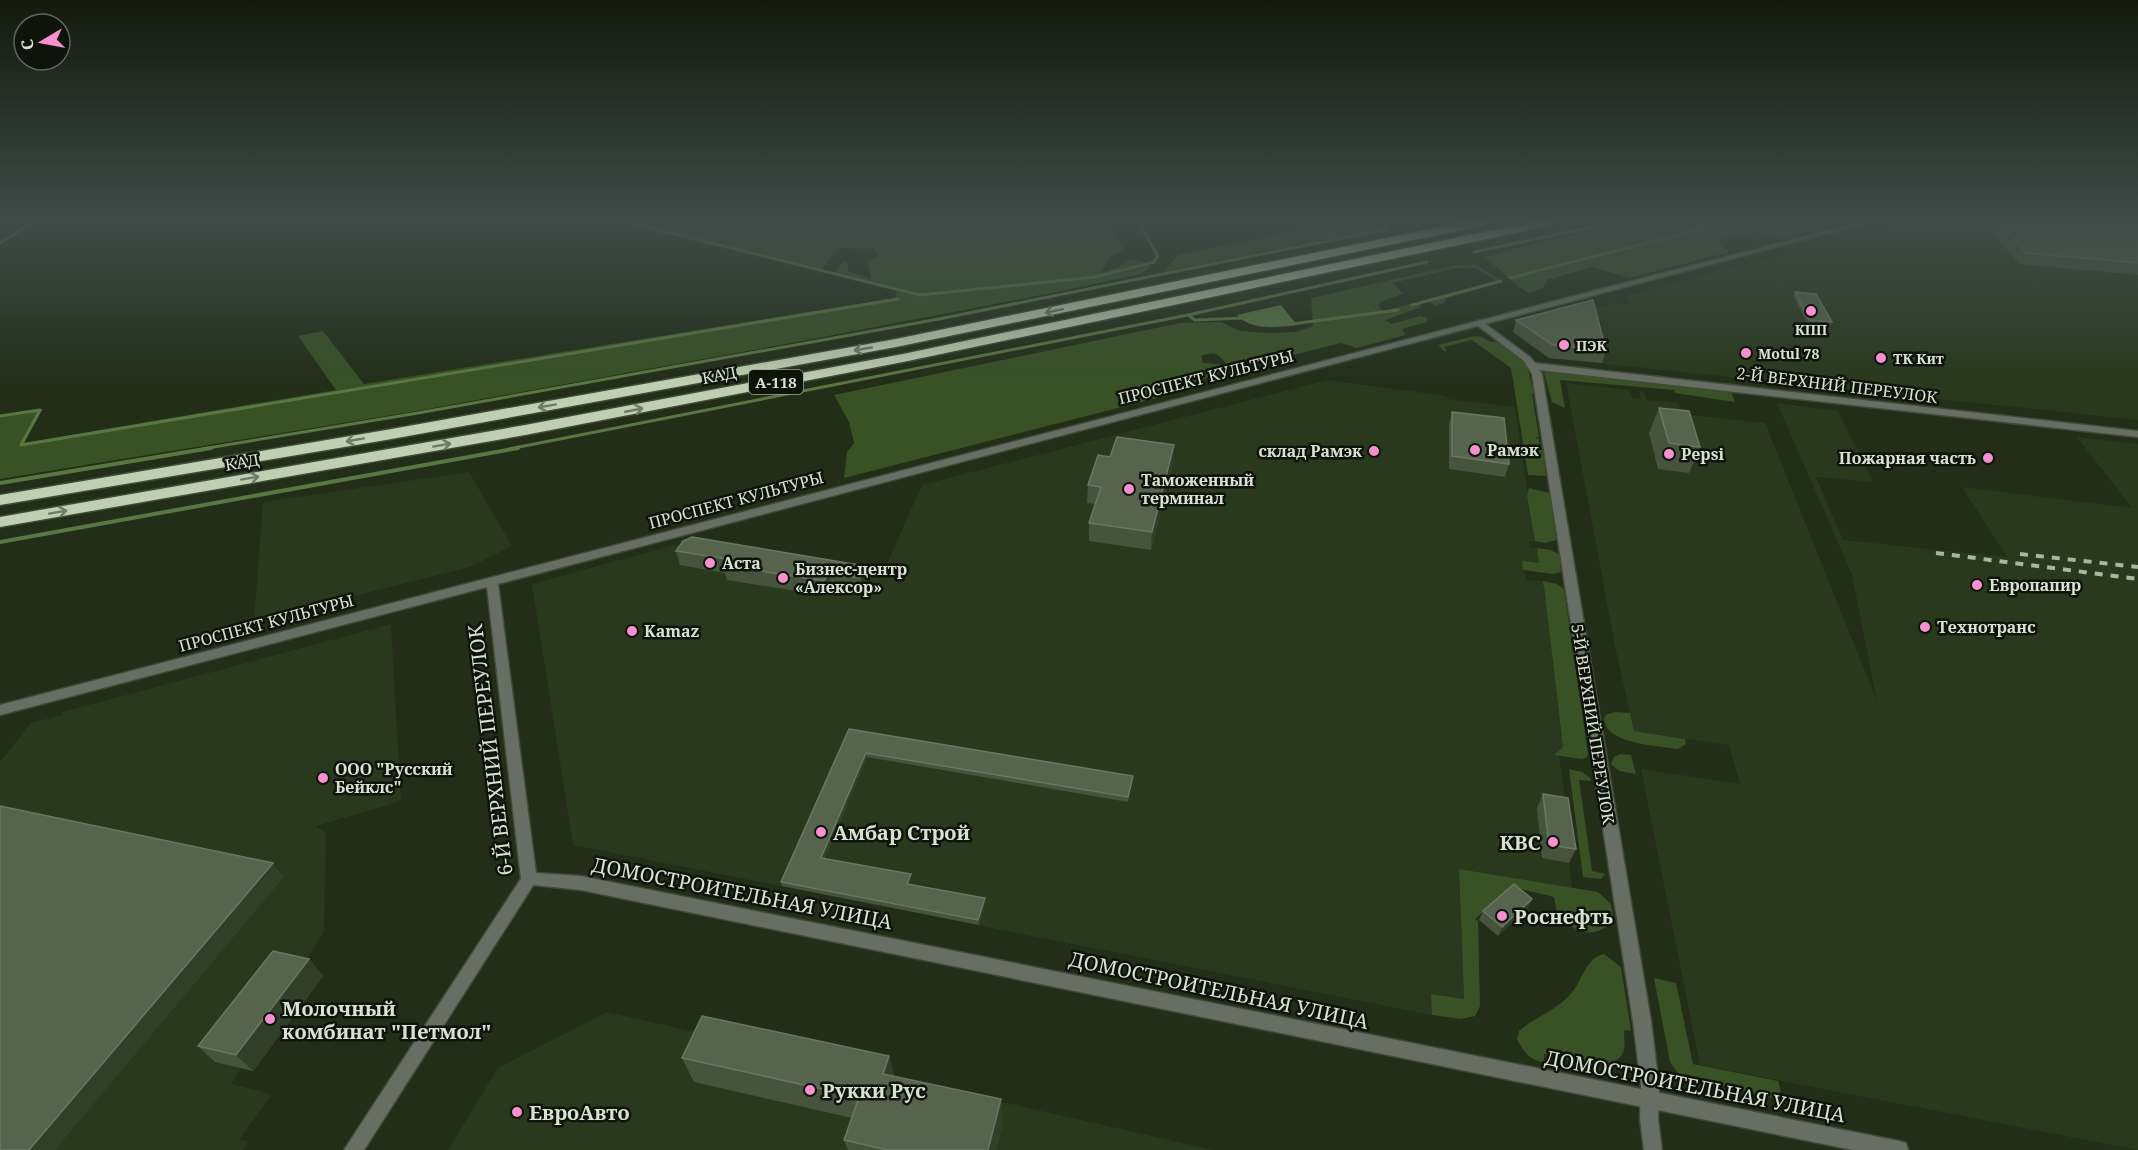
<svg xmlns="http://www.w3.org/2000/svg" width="2138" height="1150" font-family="'Noto Serif',serif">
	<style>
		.built { fill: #29391d }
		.green { fill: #385125 }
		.water { fill: #597742 }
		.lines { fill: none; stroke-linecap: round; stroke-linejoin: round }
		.stream-far1 { stroke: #597742; stroke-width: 3 }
		.stream { stroke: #597742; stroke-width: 4 }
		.minor-casing { stroke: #3f4b36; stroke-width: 3 }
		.tertiary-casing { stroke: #3f4b36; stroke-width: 3 }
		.motorway-casing { stroke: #3f4b36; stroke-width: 3 }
		.minor { fill: #686e64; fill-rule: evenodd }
		.tertiary { fill: #686e64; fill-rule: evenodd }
		.motorway { fill: #becfb3; fill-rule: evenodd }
		.rail { stroke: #acb5a5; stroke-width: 4; stroke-dasharray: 8 8; stroke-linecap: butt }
		.wall { fill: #46543d }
		.shaded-wall { fill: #313e28 }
		.building { fill: #56634d; stroke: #6a7762; stroke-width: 1.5 }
		.oneway { stroke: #6f7b67 }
		.poi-dot { fill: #f690d0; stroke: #0f140b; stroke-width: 2 }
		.labels { text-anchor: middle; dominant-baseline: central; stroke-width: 5; stroke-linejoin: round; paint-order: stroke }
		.far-poi-label { font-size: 14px; font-weight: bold; fill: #d9e1d3; stroke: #0f140b; text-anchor: start }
		.shield { fill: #0f140b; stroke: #9ca497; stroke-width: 1.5 }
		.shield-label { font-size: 15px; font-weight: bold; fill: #d9e1d3 }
		.street-label { font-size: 16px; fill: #d9e1d3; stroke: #0f140b }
		.poi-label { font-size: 16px; font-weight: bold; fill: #d9e1d3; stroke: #0f140b; text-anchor: start }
		.near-street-label { font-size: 20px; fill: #d9e1d3; stroke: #0f140b }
		.near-poi-label { font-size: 20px; font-weight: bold; fill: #d9e1d3; stroke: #0f140b; text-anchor: start }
	</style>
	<rect width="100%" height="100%" fill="#222e18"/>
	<g class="built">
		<path d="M1906,222h232v198l-589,-62v-39l63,-16 18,1 -4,-8z"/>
		<path d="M1327,380l120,16 1,3 67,8 20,134h-6v6l8,1 2,16 -17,-2 4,18 16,1 2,6 19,160 -8,8 4,1 8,57 -5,-1 10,76 -113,-19 5,130 -32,-5v21l-859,-170 -41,-261 142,-39 209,28 39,-88z"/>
		<path d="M1566,383l63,7 3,8 9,1 -2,-8 5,1 3,8 31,3 4,11 83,9 112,278 -25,-126 -75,-172 61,8 35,71 -57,-5 27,63 164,17 -45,-70 170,21 -55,-71 61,7v706l-438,-85 -59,-296 99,15 -11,-39 -95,-14 -19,-85z"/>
		<path d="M469,472l43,74 -42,21 -216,54 9,-119z"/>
		<path d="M391,624l10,177 -85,25 10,8 -2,98 -19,29 18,15 -70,95 -12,-3 -10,16 41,10 -32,45 9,3 -6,8h-243v-388l31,-39 31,-8 1,-3z"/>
		<path d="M607,1012l606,138h-765l50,-82z"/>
	</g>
	<g class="green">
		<path d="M628,222h479l18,27 -14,7 -11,17 19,-6 10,-8 17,3 5,5 -11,7 -73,16 -270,52 -380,69 -417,68v-64l43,-6 -19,34 312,-53 -38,-54 25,-5 41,53 531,-86 1,-6 7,-2 -69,-17 10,-13 4,3v8l23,8 -4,-18 12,-4 -5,-8 -36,-1 -17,22z"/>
		<path d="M1341,222h54l-10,5 -221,45 14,-17z"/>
		<path d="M1641,222h208l-67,17 -21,-7 -29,3 -13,6 10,11 -99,26 -38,-11 -45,13 -4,8 -14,5 -13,-8 -31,-28 58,-16z"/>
		<path d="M1475,264l28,18 -56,16 -3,5 -9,3 -7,-6 66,-18 -1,-4 -18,-10h-20l-62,15 10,11 -23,8 -1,4 4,5 35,-9 4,5 -37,13 7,4 28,-8 8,2 -2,4 -24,7 3,6 -48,13 -16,-5 -107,27c-15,-9 -12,-22 -33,-14l2,7 15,1 11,7 -26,8 1,7 -360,92 3,-26 7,-9 -5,-21 -15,-27 346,-72 41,-1 19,9 27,2 29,-1 17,-6 -2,-28 141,-32z"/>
		<path d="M1474,336l8,1 8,5 8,-1 29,24 7,29h-2l7,43 -4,1 4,1 1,11 3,1 3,25 -18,-1 -17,-107 -39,-28 -28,7 3,4h-3l-6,-6z"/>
		<path d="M1549,371l178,20 5,3 3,8 -60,-9 -1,-3 -114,-10 5,28 -13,-6 -8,-29z"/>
		<path d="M1529,488l21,5 6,47 -10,3 -11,-2 -8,-46z"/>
		<path d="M1537,548l14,2 8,4 2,18 -8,2 -30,-4 -1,-9 17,2z"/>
		<path d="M1542,581l15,3 7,5 24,164 -1,4 -5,2 -28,-4 9,-8 -19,-160z"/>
		<path d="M1615,712l15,1 4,18 51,8 1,5 -8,5c-19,-3 -74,-5 -74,-31l2,-3z"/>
		<path d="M1620,754l11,1 5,19 -17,-3 -8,-7 3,-7z"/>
		<path d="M1569,769l13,3 8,6 1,3 -12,-1 13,91 13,3 -4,5 -18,-2z"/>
		<path d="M1459,869l139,23 13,12 3,17c-23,20 -39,12 -57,-8l-3,-16 -37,-9 -9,2 -33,29 3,2 2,85 -5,10 -14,3 -29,-4 -1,-21 33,5z"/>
		<path d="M1604,954l17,13 10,64 -7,-1c0,6 1,14 0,20 -6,26 -63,7 -80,4v8c-14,-1 -21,-11 -27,-23l2,-8c16,-14 39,-21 53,-39 11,-12 13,-34 32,-38z"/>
		<path d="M1654,978l22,5 17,81 85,17 3,10 -3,5 -5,2 -93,-22 -10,-14z"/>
	</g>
	<path class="water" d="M1281,305l16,20c-19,2 -46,6 -60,-10z"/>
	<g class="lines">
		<g class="stream-far1">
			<path d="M626,222l294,73 175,-18 59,-15 4,-6 -20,-34"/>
			<path d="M0,243l34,-21"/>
			<path d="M1474,252l142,-30"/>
			<path d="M1510,278l218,-56"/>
			<path d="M1412,305l89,-24"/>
			<path d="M1188,315l7,5 48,-2"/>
			<path d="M1292,324l106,-14"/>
			<path d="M0,416l40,-6 -19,35 877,-146"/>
			<path d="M202,449l216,-36 521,-94 448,-90"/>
			<path d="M509,449l679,-134 239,-53"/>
		</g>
		<g class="stream">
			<path d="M0,483l211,-35"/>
			<path d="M0,542l518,-94"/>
		</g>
		<defs>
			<g id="minor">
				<path d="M1480,320l50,37 5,6 603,68v6l-599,-67 3,4 109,647 8,65 -1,33 4,31h-18l-4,-31 1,-33 -8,-65 -101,-647 -8,-13 -47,-36v-4z"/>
				<path d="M529,872l5,2 3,5 -3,5 -170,266h-20l180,-276z"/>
			</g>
			<path id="tertiary" d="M1859,222h13l-1374,362 38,289 45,3 1318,265 7,2 2,7h-55l-1272,-260 -57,-6 -3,-5 -34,-292 -487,128v-10z"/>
			<g id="motorway">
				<path d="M1464,222h23l-6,4 -585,121 -510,93 -386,65v-10l386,-65 510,-91z"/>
				<path d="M1531,222h23l-6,4 -645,136 -378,73 -525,92v-10l525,-92 378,-71z"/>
			</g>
		</defs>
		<use href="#minor" class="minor-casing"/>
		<use href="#tertiary" class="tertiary-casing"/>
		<use href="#motorway" class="motorway-casing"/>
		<use href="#minor" class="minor"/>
		<use href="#tertiary" class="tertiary"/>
		<use href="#motorway" class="motorway"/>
		<g class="rail">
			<path d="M1936,553l202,26"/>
			<path d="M2020,554l118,13"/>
		</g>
	</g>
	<g class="wall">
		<path d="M1986,222h139l3,2 10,1v50l-119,-11 -34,-40z"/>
		<path d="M1795,292l37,30 -2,4 -22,-2 -15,-28z"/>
		<path d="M1516,320l90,31 -4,12 -53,-5 -36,-26z"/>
		<path d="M1659,408l41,39 -11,26 -31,-4 -9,-36z"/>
		<path d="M1452,412l57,52 -4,13 -56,-8v-44z"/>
		<path d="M1173,462l-22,88 -62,-9v-18l6,-19 -8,-1 1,-18z"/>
		<path d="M676,551l190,15 2,15 -6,12 -31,-5 -4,8 -100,-16 -2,-7 -45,-8z"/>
		<path d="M849,729l284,47 -5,26 -261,-45 -43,102 87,20 -2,5 76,14v4l-6,23 -197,-39 -1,-4z"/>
		<path d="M1543,794l33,55 -7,14 -27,-5 -5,-50z"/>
		<path d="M1528,908l-30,28 -19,-16 4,-9z"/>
		<path d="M309,959l14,17 -70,95 -38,-9 -17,-16z"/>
		<path d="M889,1056l5,20 109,47 -7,27h-148l-4,-10 8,-22 -158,-36 -12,-24z"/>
	</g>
	<g class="shaded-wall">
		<path d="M1174,445l-1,17 -22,88 1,-18z"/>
		<path d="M866,566l2,15 -6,12 -2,-15z"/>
		<path d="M829,573l2,15 -4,8 -3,-15z"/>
		<path d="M866,753l1,4 -45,105 -1,-4z"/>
		<path d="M273,863l11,14 -229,273h-26z"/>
		<path d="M911,874v5l-3,9 -1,-4z"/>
		<path d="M985,898v4l-6,23 -1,-5z"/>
		<path d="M1532,899l-4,9 -30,28 4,-9z"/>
		<path d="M309,959l14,17 -70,95 -17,-16z"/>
		<path d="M889,1056l6,25 -12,-7z"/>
		<path d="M1001,1099l2,24 -7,27h-8z"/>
	</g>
	<g class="building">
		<path d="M1999,222h126l3,2 10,1v38l-112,-10z"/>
		<path d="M1795,292l21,2 16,28 -23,-2z"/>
		<path d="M1593,300l13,51 -53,-6 -37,-25z"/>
		<path d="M1659,408l30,3 11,36 -31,-4z"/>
		<path d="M1452,412l52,6 5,46 -57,-8z"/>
		<path d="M1117,437l57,8 -22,87 -63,-9 12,-36 -13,-2 10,-30 12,2z"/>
		<path d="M692,537l174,29 -6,12 -31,-5 -5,8 -101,-16 4,-6 -51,-8 7,-10z"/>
		<path d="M849,729l284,47 -5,21 -262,-44 -45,105 90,16 -4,10 78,14 -7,22 -197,-38z"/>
		<path d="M1543,794l25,4 8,51 -27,-4z"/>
		<path d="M0,806l273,57 -244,287h-29z"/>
		<path d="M1514,884l18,15 -30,28 -19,-16z"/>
		<path d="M273,951l36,8 -73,96 -38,-9z"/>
		<path d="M702,1016l187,40 -6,18 118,25 -13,51h-100l-44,-10 15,-43 -177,-39z"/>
	</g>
	<defs><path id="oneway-shaft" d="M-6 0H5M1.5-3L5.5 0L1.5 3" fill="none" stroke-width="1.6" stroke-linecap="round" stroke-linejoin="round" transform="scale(1.5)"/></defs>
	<g class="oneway">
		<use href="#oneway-shaft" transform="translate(1054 311) rotate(168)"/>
		<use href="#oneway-shaft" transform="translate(863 349) rotate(170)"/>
		<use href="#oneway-shaft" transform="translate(547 406) rotate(170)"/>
		<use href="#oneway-shaft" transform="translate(634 410) rotate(-11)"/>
		<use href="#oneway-shaft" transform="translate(355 440) rotate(170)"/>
		<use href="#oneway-shaft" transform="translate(442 445) rotate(-10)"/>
		<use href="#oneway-shaft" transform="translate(250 478) rotate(-10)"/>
		<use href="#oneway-shaft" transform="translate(58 512) rotate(-10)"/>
	</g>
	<linearGradient id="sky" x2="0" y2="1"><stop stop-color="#13190d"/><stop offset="0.58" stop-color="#3e4c48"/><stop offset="1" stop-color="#3e4c48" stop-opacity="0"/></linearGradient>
	<rect width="2138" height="383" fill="url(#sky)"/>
	<g class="poi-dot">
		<circle cx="1811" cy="311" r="6"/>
		<circle cx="1564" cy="345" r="6"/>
		<circle cx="1746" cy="353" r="6"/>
		<circle cx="1881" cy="358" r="6"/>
		<circle cx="1475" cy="450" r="6"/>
		<circle cx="1374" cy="451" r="6"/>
		<circle cx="1669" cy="454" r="6"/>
		<circle cx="1988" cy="458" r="6"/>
		<circle cx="1129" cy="489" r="6"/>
		<circle cx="710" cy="563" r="6"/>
		<circle cx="783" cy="578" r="6"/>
		<circle cx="1977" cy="585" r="6"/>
		<circle cx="1925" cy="627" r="6"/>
		<circle cx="632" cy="631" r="6"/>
		<circle cx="323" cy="778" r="6"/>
		<circle cx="821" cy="832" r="6"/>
		<circle cx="1553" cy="842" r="6"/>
		<circle cx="1502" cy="916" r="6"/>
		<circle cx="270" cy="1019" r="6"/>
		<circle cx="810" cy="1090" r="6"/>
		<circle cx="517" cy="1112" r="6"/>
	</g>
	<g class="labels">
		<g class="far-poi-label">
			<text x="1811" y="329" text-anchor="middle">КПП</text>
			<text x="1576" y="345">ПЭК</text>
			<text x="1758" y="353">Motul 78</text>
			<text x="1893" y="358">ТК Кит</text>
		</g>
		<rect class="shield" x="749" y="370" width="54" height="24" rx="4.5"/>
		<g class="shield-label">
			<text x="776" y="382">А-118</text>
		</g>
		<g class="street-label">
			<text transform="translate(719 375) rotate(-11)">КАД</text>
			<text transform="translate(1206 377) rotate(-14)">ПРОСПЕКТ КУЛЬТУРЫ</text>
			<text transform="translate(1837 385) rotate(7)">2-Й ВЕРХНИЙ ПЕРЕУЛОК</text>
			<text transform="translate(242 462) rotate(-10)">КАД</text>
			<text transform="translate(736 500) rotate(-15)">ПРОСПЕКТ КУЛЬТУРЫ</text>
			<text transform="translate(266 623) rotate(-15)">ПРОСПЕКТ КУЛЬТУРЫ</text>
			<text transform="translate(1593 724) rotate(81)">5-Й ВЕРХНИЙ ПЕРЕУЛОК</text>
		</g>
		<g class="poi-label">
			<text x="1487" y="450">Рамэк</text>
			<text x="1362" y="451" text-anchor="end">склад Рамэк</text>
			<text x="1681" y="454">Pepsi</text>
			<text x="1976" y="458" text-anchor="end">Пожарная часть</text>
			<text x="1141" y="480">Таможенный<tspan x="1141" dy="18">терминал</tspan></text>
			<text x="722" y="563">Аста</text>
			<text x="795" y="569">Бизнес-центр<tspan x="795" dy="18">«Алексор»</tspan></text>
			<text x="1989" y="585">Европапир</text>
			<text x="1937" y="627">Технотранс</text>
			<text x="644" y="631">Kamaz</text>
			<text x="335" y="769">ООО "Русский<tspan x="335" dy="18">Бейклс"</tspan></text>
		</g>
		<g class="near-street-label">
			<text transform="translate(490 750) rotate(-97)">6-Й ВЕРХНИЙ ПЕРЕУЛОК</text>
			<text transform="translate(742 893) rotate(11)">ДОМОСТРОИТЕЛЬНАЯ УЛИЦА</text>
			<text transform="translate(1219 990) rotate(12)">ДОМОСТРОИТЕЛЬНАЯ УЛИЦА</text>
			<text transform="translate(1695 1086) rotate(11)">ДОМОСТРОИТЕЛЬНАЯ УЛИЦА</text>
		</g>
		<g class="near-poi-label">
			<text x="833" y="832">Амбар Строй</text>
			<text x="1541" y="842" text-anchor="end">КВС</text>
			<text x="1514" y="916">Роснефть</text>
			<text x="282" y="1008">Молочный<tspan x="282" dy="23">комбинат "Петмол"</tspan></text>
			<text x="822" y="1090">Рукки Рус</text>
			<text x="529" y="1112">ЕвроАвто</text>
		</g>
	</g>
	<g transform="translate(42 42) rotate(260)"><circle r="28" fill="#0f140b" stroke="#60665b" stroke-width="1.5"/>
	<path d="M0-4.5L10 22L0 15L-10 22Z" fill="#f690d0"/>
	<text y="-9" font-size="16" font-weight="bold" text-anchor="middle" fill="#d9e1d3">С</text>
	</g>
</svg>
